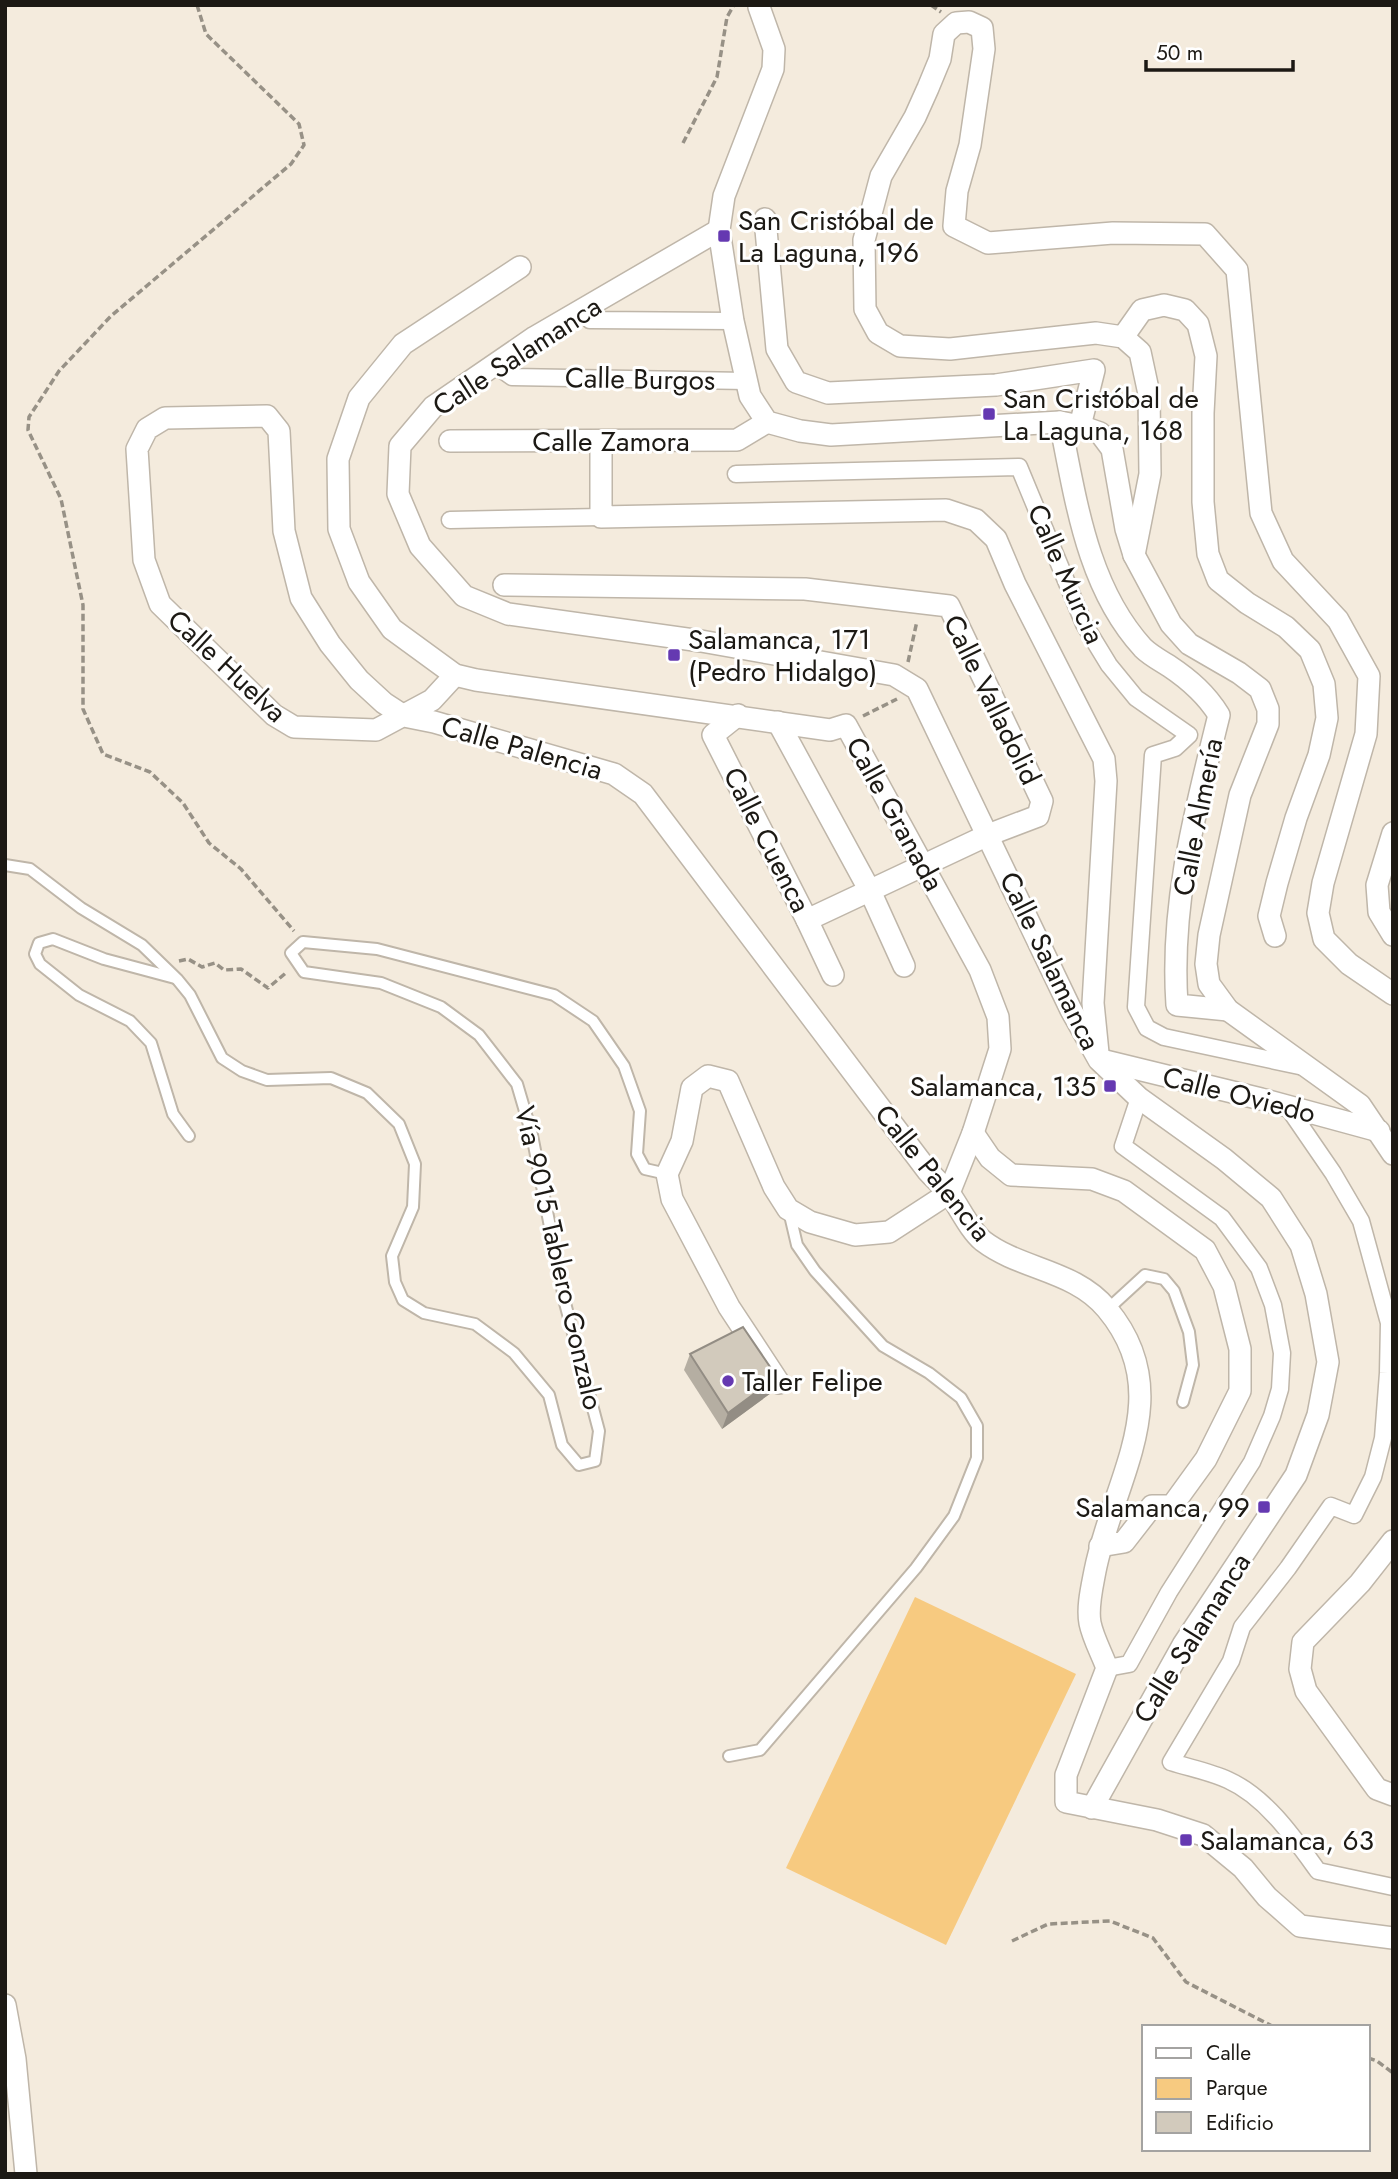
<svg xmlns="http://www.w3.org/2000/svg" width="1398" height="2179" font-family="Jost,sans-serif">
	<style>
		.green { fill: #f7ca80 }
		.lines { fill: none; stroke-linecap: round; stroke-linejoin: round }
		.service-casing { stroke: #bfb6a9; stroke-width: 14 }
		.pedestrian-casing { stroke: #bfb6a9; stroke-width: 19 }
		.minor-casing { stroke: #bfb6a9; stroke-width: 24 }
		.path { stroke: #979186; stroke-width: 3.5; stroke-dasharray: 7 3.5; stroke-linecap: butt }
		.service { stroke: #fff; stroke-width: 10 }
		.pedestrian { stroke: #fff; stroke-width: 16 }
		.minor { stroke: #fff; stroke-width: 21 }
		.wall { fill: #b5aea2 }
		.shaded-wall { fill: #938d84 }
		.building { fill: #d2cabc; stroke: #938d84; stroke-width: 2 }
		.poi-dot { fill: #6539b1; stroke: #fff; stroke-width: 2.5 }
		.labels { text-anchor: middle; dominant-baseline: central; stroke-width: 6; stroke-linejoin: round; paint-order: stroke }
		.poi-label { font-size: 28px; fill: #1c1914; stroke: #fff; text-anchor: start }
		.street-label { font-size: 28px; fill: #1c1914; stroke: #fff }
	</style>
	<rect width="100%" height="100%" fill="#f4ebdd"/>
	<path class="green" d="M915,1597l161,77 -130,271 -160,-77z"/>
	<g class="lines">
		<defs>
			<g id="service">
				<path d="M5,865l25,4 51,39 61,37 35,34 13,16 32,63 20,13 25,9 64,-2 36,15 32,31 16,40 -2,43 -21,49 3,26 8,18 21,13 51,11 39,29 35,42 13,50 17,20 16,-4 4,-30 -34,-128 -33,-168 -15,-51 -38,-49 -38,-28 -60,-24 -77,-11 -13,-19 12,-11 74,7 177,46 39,26 31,45 16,45 -3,43 8,15 22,5"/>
				<path d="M175,978l-71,-19 -51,-20 -14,4 -4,11 5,10 39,31 51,26 21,22 22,71 16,22"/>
				<path d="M1108,1309l37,-34 19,4 10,12 15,41 4,33 -10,37"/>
				<path d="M729,1756l31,-6 156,-182 38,-52 23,-58v-32l-16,-28 -32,-25 -46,-27 -68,-75 -18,-26 -8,-34"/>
			</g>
			<g id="pedestrian">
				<path d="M584,310l6,10 143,1"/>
				<path d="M495,365l17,12 235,4"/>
				<path d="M736,474l283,-7 65,157 25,41 27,33 53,37 -14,13 -22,7 -17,252 11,21 17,9 140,30"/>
				<path d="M450,520l151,-3"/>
				<path d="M1287,1106l46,67 28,48 28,102 -1,50 -5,65 -10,39 -19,38 -23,-9 -43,62 -46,59 -11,34 -60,101c19,6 40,10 57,18 38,17 66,58 90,91l75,16"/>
				<path d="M1107,1668l22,-4 40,-72 83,-130 20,-46 8,-27 2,-36 -9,-48 -14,-37 -37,-50 -99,-72 16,-48"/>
			</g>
			<g id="minor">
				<path d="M759,7l15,42 -1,20 -49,127 -5,34 14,91 17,75 17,26 33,9 31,4 229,-13 20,4 20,7 12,16 14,80 8,26 37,69 18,20 50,29 21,16 8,20v15l-28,71 -31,140 -3,29 3,20 19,26 132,95 33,49"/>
				<path d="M765,219l12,130 19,33 32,11 168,-8 98,-15 -14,56"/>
				<path d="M719,230l-184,107 -102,70 -33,39 -2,48 22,52 44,50 44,18 193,27 193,34 23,14 154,321 28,50 40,38 85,61 47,39 30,47 15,49 12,68 -10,53 -22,60 -113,170 -91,163"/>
				<path d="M520,267l-117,77 -44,54 -21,61 1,70 20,53 33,47 63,46 21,5 354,50 16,-5 134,245 18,47 2,32 -27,84 -24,60"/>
				<path d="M1123,337l19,-27 22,-5 21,5 13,14 8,32 -3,57v89l5,52 10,26 29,23 39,24 24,23 14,34 3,34 -8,37 -23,63 -19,65 -8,33 6,20"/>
				<path d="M1060,422c16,78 27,165 83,226 7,7 18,13 26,18 21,14 37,28 50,49 -24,97 -49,189 -42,290l51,5"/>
				<path d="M450,441l287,-1 30,-18"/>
				<path d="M601,442v75l345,-7 30,10 20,19 19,45 89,175 2,22 -13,222 5,50"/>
				<path d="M1134,555l16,-81 -1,-80 -9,-42 -17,-15 -27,-4 -146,16 -50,-3 -22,-13 -13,-24 -1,-69 17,-64 34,-59 13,-29 12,-29 4,-25 12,-11 13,-1 13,6 2,21 -14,96 -13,46 -3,35 34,17 125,-10 92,1 32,36 24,243 22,48 55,59 31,56 -3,58 -43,149 -5,30 6,26 25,25 44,30"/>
				<path d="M504,585l301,4 144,17 93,195 -4,15 -50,19 -181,85"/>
				<path d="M455,675l-23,25 -56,30 -82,-3 -20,-12 -114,-111 -16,-44 -7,-111 10,-20 18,-11 102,-2 12,15 5,100 17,67 29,46 29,36 25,23 20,13 30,6 180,52 29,20 284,376c7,8 15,15 22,23 11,15 20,36 34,48 38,29 92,29 124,68 72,86 6,170 -12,262 -3,16 -8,36 -5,52 3,15 12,31 17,45l-41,107v27l91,18 46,15 40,33 24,29 33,29 93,12"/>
				<path d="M738,715l-25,20 94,185 26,55"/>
				<path d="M778,722l92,169 34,75"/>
				<path d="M1393,833l-16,52 2,27 14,23"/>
				<path d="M1101,1060l160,39 118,32"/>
				<path d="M973,1133l17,25 21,17 81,4 32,12 81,59 19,36 16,63v42l-34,68 -34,47h-20l-28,36 -24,4"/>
				<path d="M779,1383l-50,-76 -57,-108 -5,-25 15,-33 10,-53 16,-12 20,5 46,106 14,22 22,13 45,13 34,-3 60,-39"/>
				<path d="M1393,1541l-33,42 -57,59 -3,27 6,22 71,98 16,6"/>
				<path d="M5,2005l10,54 11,115"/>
			</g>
		</defs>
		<use href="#service" class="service-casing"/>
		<use href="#pedestrian" class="pedestrian-casing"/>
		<use href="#minor" class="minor-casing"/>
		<g class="path">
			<path d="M197,5l9,29 93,90 5,21 -13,19 -180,152 -52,55 -30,46 -1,13 33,69 22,106v104l20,45 47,18 33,31 26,40 32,26 53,62"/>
			<path d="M931,5l10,7"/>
			<path d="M683,143l34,-66 10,-60 7,-12"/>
			<path d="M908,662l9,-41"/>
			<path d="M863,716l34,-17"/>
			<path d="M179,961l9,-2 14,8 13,-4 9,7 17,-1 27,19 19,-16"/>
			<path d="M1012,1941l36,-17 62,-3 43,17 33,44 88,45"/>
			<path d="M1368,2058l9,3 16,12"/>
		</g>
		<use href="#service" class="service"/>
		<use href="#pedestrian" class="pedestrian"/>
		<use href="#minor" class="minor"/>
	</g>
	<path class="wall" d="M690,1354l87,23 -6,16 -49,36 -38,-59z"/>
	<path class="shaded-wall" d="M777,1377l-6,16 -49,36 6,-16z"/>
	<path class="building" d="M743,1327l34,50 -49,36 -38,-59z"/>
	<g class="poi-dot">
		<rect x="717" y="229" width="14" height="14" rx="3.5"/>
		<rect x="982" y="407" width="14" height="14" rx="3.5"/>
		<rect x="667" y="648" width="14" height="14" rx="3.5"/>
		<rect x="1103" y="1079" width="14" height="14" rx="3.5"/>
		<circle cx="728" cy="1381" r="7"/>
		<rect x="1257" y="1500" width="14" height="14" rx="3.5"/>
		<rect x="1179" y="1833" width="14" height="14" rx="3.5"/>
	</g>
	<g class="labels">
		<g class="poi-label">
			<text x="738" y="220">San Cristóbal de<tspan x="738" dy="32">La Laguna, 196</tspan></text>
			<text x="1003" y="398">San Cristóbal de<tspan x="1003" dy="32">La Laguna, 168</tspan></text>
			<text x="688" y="639">Salamanca, 171<tspan x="688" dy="32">(Pedro Hidalgo)</tspan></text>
			<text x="1096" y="1086" text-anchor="end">Salamanca, 135</text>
			<text x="742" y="1381">Taller Felipe</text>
			<text x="1250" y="1507" text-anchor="end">Salamanca, 99</text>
			<text x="1200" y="1840">Salamanca, 63</text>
		</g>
		<g class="street-label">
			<text transform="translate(517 356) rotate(-33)">Calle Salamanca</text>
			<text transform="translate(640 379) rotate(1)">Calle Burgos</text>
			<text x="611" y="441">Calle Zamora</text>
			<text transform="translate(1066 574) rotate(66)">Calle Murcia</text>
			<text transform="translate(227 666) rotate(43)">Calle Huelva</text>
			<text transform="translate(992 700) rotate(64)">Calle Valladolid</text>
			<text transform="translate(522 748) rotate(16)">Calle Palencia</text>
			<text transform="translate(895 814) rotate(61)">Calle Granada</text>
			<text transform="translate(1198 817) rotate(-79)">Calle Almería</text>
			<text transform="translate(767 840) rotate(63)">Calle Cuenca</text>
			<text transform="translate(1050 961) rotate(64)">Calle Salamanca</text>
			<text transform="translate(1239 1095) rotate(14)">Calle Oviedo</text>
			<text transform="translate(933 1173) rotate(51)">Calle Palencia</text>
			<text transform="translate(559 1258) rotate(77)">Vía 9015 Tablero Gonzalo</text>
			<text transform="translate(1192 1638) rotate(-58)">Calle Salamanca</text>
		</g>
	</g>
	<rect width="1398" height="2179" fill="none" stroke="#1c1914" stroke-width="14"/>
	<rect x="1142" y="2025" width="228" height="126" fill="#ffffff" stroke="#a4a3a1" stroke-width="2"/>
	<rect x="1156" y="2048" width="35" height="10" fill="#ffffff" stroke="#a4a3a1" stroke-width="2"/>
	<text x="1206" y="2060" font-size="21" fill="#1c1914">Calle</text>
	<rect x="1156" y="2078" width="35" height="21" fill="#f7ca80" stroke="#a4a3a1" stroke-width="2"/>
	<text x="1206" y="2095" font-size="21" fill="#1c1914">Parque</text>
	<rect x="1156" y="2112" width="35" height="21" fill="#d2cabc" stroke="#a4a3a1" stroke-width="2"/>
	<text x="1206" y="2130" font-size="21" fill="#1c1914">Edificio</text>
	<path d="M1146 60v10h147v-10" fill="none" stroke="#1c1914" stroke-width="3.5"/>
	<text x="1156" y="60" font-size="21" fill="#1c1914" stroke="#ffffff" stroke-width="5" paint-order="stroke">50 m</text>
</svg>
